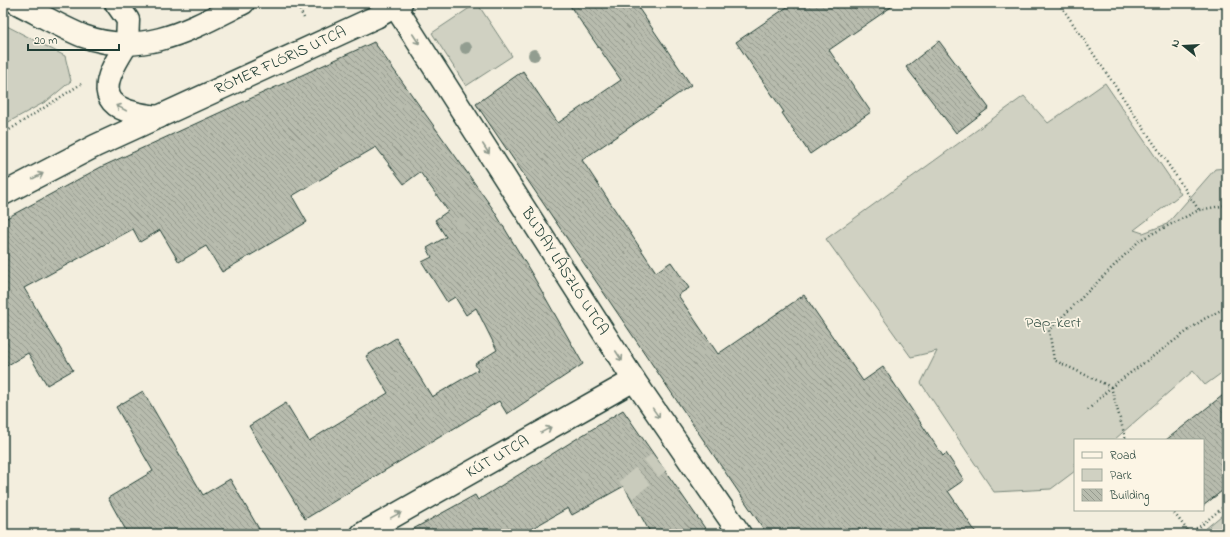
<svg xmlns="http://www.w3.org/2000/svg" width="1230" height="537" font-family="'Indie Flower',sans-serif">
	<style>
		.green { fill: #d0d1c2; stroke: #78877b }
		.building { fill: url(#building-back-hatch); stroke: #1f3d34 }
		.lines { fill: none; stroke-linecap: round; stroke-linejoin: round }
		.minor-tunnel { stroke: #c9cbbc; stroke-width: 22; stroke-dasharray: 22 11; stroke-linecap: butt }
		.minor-casing { stroke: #1f3d34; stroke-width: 25 }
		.path { stroke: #1f3d34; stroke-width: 2.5; stroke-dasharray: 1 3; stroke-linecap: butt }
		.minor { stroke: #fcf5e5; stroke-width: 22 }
		.tree { fill: #929d90 }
		.oneway { stroke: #8e998c }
		.labels { text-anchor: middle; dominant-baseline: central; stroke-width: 3.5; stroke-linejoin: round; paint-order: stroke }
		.street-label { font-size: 16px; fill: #1f3d34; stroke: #fcf5e5 }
		.park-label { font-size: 16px; fill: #425b50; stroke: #fcf5e5 }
	</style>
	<defs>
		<pattern id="building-back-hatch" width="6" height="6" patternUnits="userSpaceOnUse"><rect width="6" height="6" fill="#b8bcae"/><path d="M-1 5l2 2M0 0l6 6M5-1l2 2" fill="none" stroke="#959a8e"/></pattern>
	</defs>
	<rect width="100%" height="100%" fill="#f3eede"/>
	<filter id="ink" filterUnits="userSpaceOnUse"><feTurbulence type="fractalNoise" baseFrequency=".025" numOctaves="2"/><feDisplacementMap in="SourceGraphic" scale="8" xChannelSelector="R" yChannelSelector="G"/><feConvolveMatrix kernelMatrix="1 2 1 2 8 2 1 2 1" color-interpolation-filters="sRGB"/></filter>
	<g filter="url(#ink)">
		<g class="green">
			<path d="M477,3l35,53 -46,30 -34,-53z"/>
			<path d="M3,24l62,32 6,25 -24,20 -44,24z"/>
			<path d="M1105,83l76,111 -47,36 9,3 24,-9 48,-55 12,-1v201l-22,16 -12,-14 -79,69h-39v31l-24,18 -57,3 -73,-109 16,-32 -26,6 -85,-118 198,-143 24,27z"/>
			<path d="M1227,511v23h-28z"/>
		</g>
		<g class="building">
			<path d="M568,3h67l56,82 -109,75 74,112 15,-10 18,26 -11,7 40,59 86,-59 59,86 20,-14 60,89 3,-3 18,27 -16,11 29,43h-210l-291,-430 47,-33 35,52 63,-43z"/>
			<path d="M793,3h104l-68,47 42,62 -61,42 -28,-41 2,-1 -48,-70z"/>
			<path d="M939,41l50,67 -33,25 -50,-66z"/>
			<path d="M374,42l119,167 39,65 51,90 -76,50 -8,-13 -194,118 -56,-93 37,-23 23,38 21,-13 58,-35 -22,-37 30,-18 36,59 46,-27 -3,-6 22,-14 -21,-42 -10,7 -11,-18 -8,5 -25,-40 10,-5 -5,-9 19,-11 -11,-17 13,-9 -28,-39 -16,12 -28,-37 -84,49 15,26 -85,50 -16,-26 -27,16 -19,-32 -20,12 -7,-13 -109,59 49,82 -26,15 -19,-32 -25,15v-148l98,-53z"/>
			<path d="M143,391l60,104 27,-16 32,55h-134l-20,-36 45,-27 -37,-64z"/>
			<path d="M1227,392v95l-24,19v-66h-37z"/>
			<path d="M623,410l86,124h-58l-27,-48 -52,29 -4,-7 -46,26h-118l71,-39 3,5z"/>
		</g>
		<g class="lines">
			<path class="minor-tunnel" d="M626,490l33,-28"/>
			<defs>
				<g id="minor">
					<path d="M17,3c22,11 44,24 66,33 60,22 108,-7 160,-33"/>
					<path d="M116,3l12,17 -1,24"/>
					<path id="s1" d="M395,6l239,374 106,154"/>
					<path d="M127,44c-17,26 -37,59 8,69 7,2 16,3 24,4"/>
					<path id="s2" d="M3,194l92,-48 281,-129 25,-14"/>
					<path id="s3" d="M362,534l272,-154"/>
				</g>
			</defs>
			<use href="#minor" class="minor-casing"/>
			<g class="path">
				<path d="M296,3l9,17"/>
				<path d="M1059,3l140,207"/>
				<path d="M3,134l78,-50"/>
				<path d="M1111,387l-57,-27 -5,-30 91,-90 59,-30 28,-5"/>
				<path d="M1111,387l15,53"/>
				<path d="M1088,410l23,-23 93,-68 23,-12"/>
				<path d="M1172,510l18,24"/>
				<path d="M1189,532l10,-5 28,-23"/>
			</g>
			<use href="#minor" class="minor"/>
		</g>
		<g class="tree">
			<circle cx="466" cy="48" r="6"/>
			<circle cx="534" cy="55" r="6"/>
		</g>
		<defs><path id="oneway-shaft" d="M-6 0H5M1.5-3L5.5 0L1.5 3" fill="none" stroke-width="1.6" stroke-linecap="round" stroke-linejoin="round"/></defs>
		<g class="oneway">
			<use href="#oneway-shaft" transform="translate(416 39) rotate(57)"/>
			<use href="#oneway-shaft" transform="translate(121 108) rotate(-152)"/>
			<use href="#oneway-shaft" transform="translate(486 149) rotate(57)"/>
			<use href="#oneway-shaft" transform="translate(38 176) rotate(-27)"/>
			<use href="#oneway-shaft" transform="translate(619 356) rotate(57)"/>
			<use href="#oneway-shaft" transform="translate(656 413) rotate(55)"/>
			<use href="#oneway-shaft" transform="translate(546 430) rotate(-29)"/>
			<use href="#oneway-shaft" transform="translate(396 515) rotate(-29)"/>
		</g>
	</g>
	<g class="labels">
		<g class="street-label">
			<text stroke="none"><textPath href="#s2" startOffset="308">RÓMER FLÓRIS UTCA</textPath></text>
			<text stroke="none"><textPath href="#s1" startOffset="315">BUDAY LÁSZLÓ UTCA</textPath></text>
			<text stroke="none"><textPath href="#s3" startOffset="156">KÚT UTCA</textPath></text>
		</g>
		<g class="park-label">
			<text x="1053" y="323">Pap-kert</text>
		</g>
	</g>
	<rect width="1230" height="537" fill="none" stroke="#fcf5e5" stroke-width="16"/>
	<rect x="8" y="8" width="1214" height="521" fill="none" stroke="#1f3d34" stroke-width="1.5" filter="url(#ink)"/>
	<rect x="1074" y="439" width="130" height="72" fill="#fcf5e5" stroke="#a4ab9e"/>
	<rect x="1082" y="452" width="20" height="6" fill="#fcf5e5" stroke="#a4ab9e"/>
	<text x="1110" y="459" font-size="12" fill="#1f3d34">Road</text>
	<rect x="1082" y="469" width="20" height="12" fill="#d0d1c2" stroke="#a4ab9e"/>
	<text x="1110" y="479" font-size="12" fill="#1f3d34">Park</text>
	<rect x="1082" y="489" width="20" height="12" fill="url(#building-back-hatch)" stroke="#a4ab9e"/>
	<text x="1110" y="499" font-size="12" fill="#1f3d34">Building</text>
	<g transform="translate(1184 46) rotate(288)" stroke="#fcf5e5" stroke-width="3" paint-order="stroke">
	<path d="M0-3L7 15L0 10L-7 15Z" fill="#1f3d34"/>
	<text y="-6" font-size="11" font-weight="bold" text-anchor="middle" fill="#1f3d34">N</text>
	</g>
	<path d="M28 44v6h91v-6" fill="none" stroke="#1f3d34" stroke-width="2"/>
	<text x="34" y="44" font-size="12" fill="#1f3d34" stroke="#fcf5e5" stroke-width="3" paint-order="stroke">20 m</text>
</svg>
